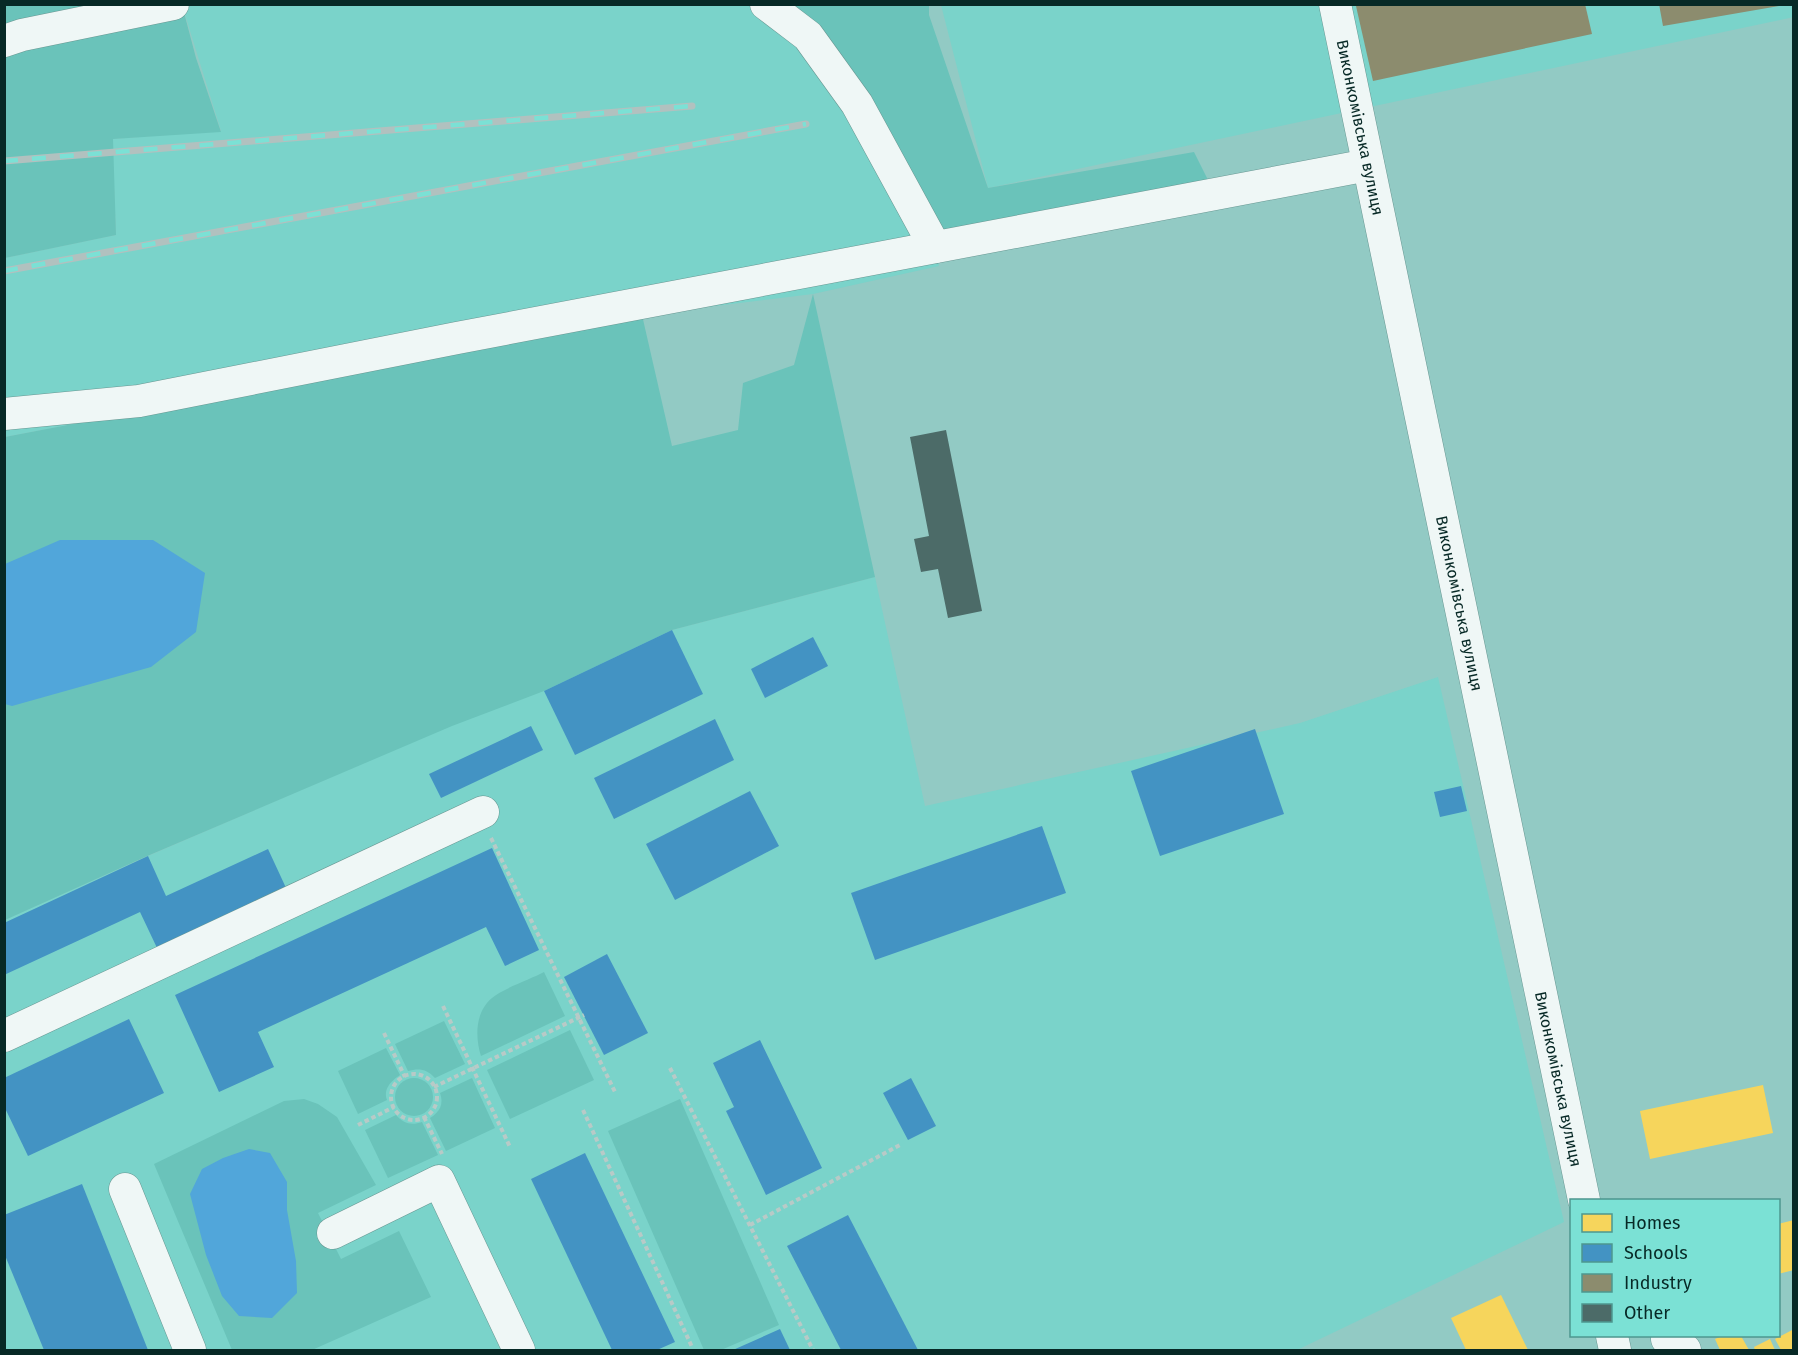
<svg xmlns="http://www.w3.org/2000/svg" width="1798" height="1355" font-family="'Fira Sans',sans-serif">
	<style>
		.built { fill: #7ad3ca }
		.green { fill: #6ac3ba }
		.water { fill: #51a6da }
		.homes { fill: #f6d55c }
		.schools { fill: #4393c3 }
		.industry { fill: #8c8c6e }
		.building { fill: #4c6b68 }
		.lines { fill: none; stroke-linecap: round; stroke-linejoin: round }
		.minor-casing { stroke: #689792; stroke-width: 33 }
		.path { stroke: #b8cac7; stroke-width: 4; stroke-dasharray: 4.5 3; stroke-linecap: butt }
		.minor { stroke: #eff7f6; stroke-width: 32 }
		.rail-casing { stroke: #b1c1bf; stroke-width: 7 }
		.rail { stroke: #7be1d5; stroke-width: 4.5; stroke-dasharray: 14; stroke-linecap: butt }
		.labels { text-anchor: middle; dominant-baseline: central; stroke-width: 6; stroke-linejoin: round; paint-order: stroke }
		.street-label { font-size: 16px; fill: #072926; stroke: #7be1d5 }
	</style>
	<rect width="100%" height="100%" fill="#92cac4"/>
	<g class="built">
		<path d="M1793,4l1,13 -806,171 -47,-183z"/>
		<path d="M182,5h583l86,103 80,131 8,27 -126,28 -171,21 -637,122v-179l111,-23 -4,-96 109,-8z"/>
		<path d="M875,577l50,229 375,-83 138,-46 126,545 -267,128h-1292l-1,-430 144,-64 524,-226z"/>
	</g>
	<g class="green">
		<path d="M5,5h177l14,53 25,74 -108,7 3,96 -111,23z"/>
		<path d="M765,5h164v10l59,173 206,-36 17,34 -276,61 -78,-143z"/>
		<path d="M813,294l62,283 -203,53 -128,61 -92,35 -307,131 -140,63v-483l637,-122 30,131 66,-16 5,-47 51,-18z"/>
		<path d="M544,972l21,44 -84,40c-6,-19 -6,-44 11,-58 10,-9 39,-19 52,-26z"/>
		<path d="M444,1021l21,43 -30,14c-8,-9 -16,-10 -27,-7l-13,-27z"/>
		<path d="M570,1030l24,50 -84,39 -23,-49z"/>
		<path d="M386,1048l14,27c-9,6 -17,14 -13,25l-29,14 -20,-43z"/>
		<circle cx="414" cy="1097" r="19"/>
		<path d="M472,1078l23,50 -49,23 -16,-33c10,-6 14,-14 10,-25z"/>
		<path d="M304,1099l14,5 19,13 39,68 -58,28 23,46 58,-28 32,66 -119,53h-80l-78,-186 130,-63z"/>
		<path d="M680,1099l99,226 -58,25h-17l-96,-219z"/>
		<path d="M396,1115c7,8 15,11 26,7l16,33 -50,23 -23,-48z"/>
	</g>
	<g class="water">
		<path d="M60,540h93l52,33 -9,59 -45,35 -139,39 -7,-2v-140z"/>
		<path d="M249,1149l21,4 17,29v28l9,51 1,32 -25,25 -33,-2 -17,-20 -16,-41 -16,-61 12,-25 21,-11z"/>
	</g>
	<g class="homes">
		<path d="M1763,1085l10,48 -123,26 -10,-48z"/>
		<path d="M1794,1220v50l-16,4v-50z"/>
		<path d="M1501,1295l27,55h-62l-15,-32z"/>
		<path d="M1794,1329v21h-13l-6,-11z"/>
		<path d="M1722,1336h19l8,14h-29l-5,-11z"/>
		<path d="M1770,1339l5,11h-20l-1,-3z"/>
	</g>
	<g class="schools">
		<path d="M672,630l31,64 -128,61 -31,-64z"/>
		<path d="M813,637l15,29 -63,32 -14,-29z"/>
		<path d="M715,719l19,41 -120,59 -20,-41z"/>
		<path d="M531,726l12,24 -102,48 -12,-24z"/>
		<path d="M1255,729l29,85 -124,42 -29,-85z"/>
		<path d="M1461,786l6,25 -27,6 -6,-25z"/>
		<path d="M750,791l29,55 -104,54 -29,-56z"/>
		<path d="M1042,826l24,67 -191,67 -24,-67z"/>
		<path d="M492,848l47,102 -34,16 -19,-39 -228,105 16,35 -55,25 -44,-97z"/>
		<path d="M268,849l19,41 -129,60 -18,-38 -136,63v-52l144,-67 18,40z"/>
		<path d="M607,954l41,79 -44,22 -40,-78z"/>
		<path d="M129,1019l35,74 -136,63 -24,-50v-28z"/>
		<path d="M760,1040l62,128 -56,27 -40,-84 8,-4 -21,-44z"/>
		<path d="M911,1078l25,48 -28,14 -25,-47z"/>
		<path d="M585,1153l90,189 -18,8h-45l-81,-171z"/>
		<path d="M82,1184l66,166h-104l-40,-97v-38z"/>
		<path d="M848,1215l70,135h-77l-54,-104z"/>
		<path d="M780,1329l10,21h-57z"/>
	</g>
	<g class="industry">
		<path d="M1362,4h223l7,30 -219,47 -17,-75z"/>
		<path d="M1659,4h120v2l-116,20z"/>
	</g>
	<path class="building" d="M946,430l36,181 -34,7 -10,-49 -17,3 -7,-33 15,-3 -19,-99z"/>
	<g class="lines">
		<defs>
			<g id="minor">
				<path d="M766,4l42,32 49,68 78,143"/>
				<path id="s1" d="M1335,4l249,1196"/>
				<path d="M4,41l18,-6 151,-31"/>
				<path d="M4,414l135,-13 318,-63 911,-173"/>
				<path d="M4,1036l479,-224"/>
				<path d="M125,1189l65,161"/>
				<path d="M333,1233l106,-52 80,169"/>
				<path d="M1612,1336l3,14"/>
				<path d="M1667,1339l18,11"/>
			</g>
		</defs>
		<use href="#minor" class="minor-casing"/>
		<g class="path">
			<path d="M491,838l125,256"/>
			<path d="M443,1006l67,141"/>
			<path d="M384,1033l21,44"/>
			<path d="M670,1068l143,282"/>
			<circle cx="414" cy="1097" r="23"/>
			<path d="M434,1087l150,-72"/>
			<path d="M583,1110l109,237"/>
			<path d="M424,1117l18,37"/>
			<path d="M358,1125l36,-18"/>
			<path d="M750,1225l150,-80"/>
		</g>
		<use href="#minor" class="minor"/>
		<defs>
			<g id="rail">
				<path d="M4,161l688,-55"/>
				<path d="M4,271l802,-147"/>
			</g>
		</defs>
		<use href="#rail" class="rail-casing"/>
		<use href="#rail" class="rail"/>
	</g>
	<g class="labels">
		<g class="street-label">
			<text stroke="none"><textPath href="#s1" startOffset="126">Виконкомівська вулиця</textPath></text>
			<text stroke="none"><textPath href="#s1" startOffset="612">Виконкомівська вулиця</textPath></text>
			<text stroke="none"><textPath href="#s1" startOffset="1098">Виконкомівська вулиця</textPath></text>
		</g>
	</g>
	<rect width="1798" height="1355" fill="none" stroke="#072926" stroke-width="12"/>
	<rect x="1570" y="1199" width="210" height="138" fill="#7be1d5" stroke="#4d978f" stroke-width="1.5"/>
	<rect x="1582" y="1214" width="30" height="18" fill="#f6d55c" stroke="#4d978f" stroke-width="1.5"/>
	<text x="1624" y="1229" font-size="18" fill="#072926">Homes</text>
	<rect x="1582" y="1244" width="30" height="18" fill="#4393c3" stroke="#4d978f" stroke-width="1.5"/>
	<text x="1624" y="1259" font-size="18" fill="#072926">Schools</text>
	<rect x="1582" y="1274" width="30" height="18" fill="#8c8c6e" stroke="#4d978f" stroke-width="1.5"/>
	<text x="1624" y="1289" font-size="18" fill="#072926">Industry</text>
	<rect x="1582" y="1304" width="30" height="18" fill="#4c6b68" stroke="#4d978f" stroke-width="1.5"/>
	<text x="1624" y="1319" font-size="18" fill="#072926">Other</text>
</svg>
